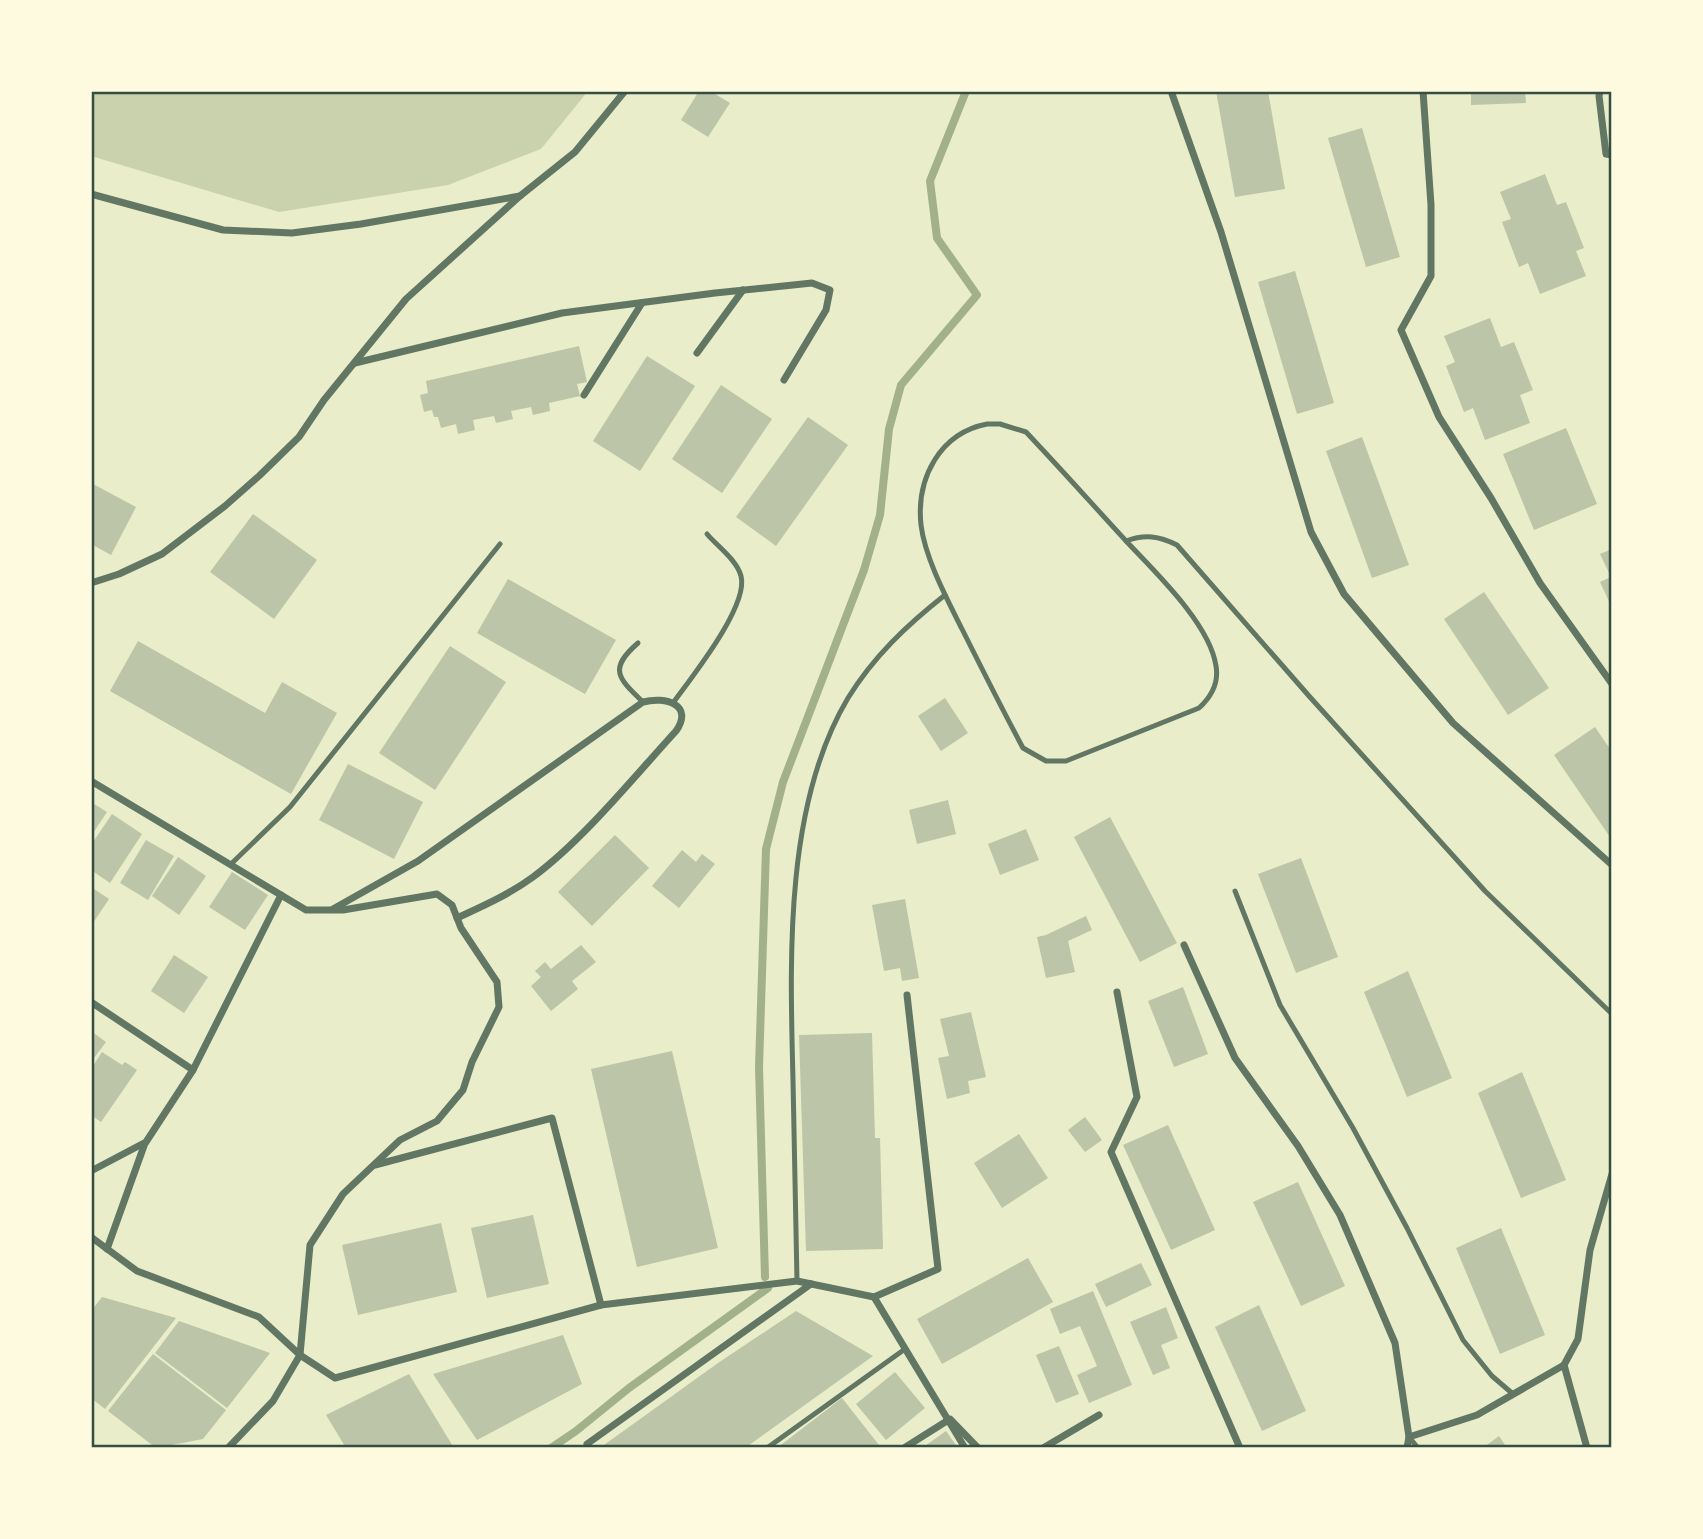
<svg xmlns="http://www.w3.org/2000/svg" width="1703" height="1539" font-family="'Golos Text',sans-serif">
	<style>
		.green { fill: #cad2ad }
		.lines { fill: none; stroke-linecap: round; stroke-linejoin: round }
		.stream { stroke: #a3b18a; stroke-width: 8 }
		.building { fill: #bcc5a7 }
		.service { stroke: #617663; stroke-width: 5 }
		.minor { stroke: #617663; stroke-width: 7 }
		.neatline { fill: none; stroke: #344e41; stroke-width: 2.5 }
	</style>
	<rect width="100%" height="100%" fill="#e9edc9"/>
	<path class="green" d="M91,91h497l-47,58 -93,36 -169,27 -188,-56z"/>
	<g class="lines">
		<g class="stream">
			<path d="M765,1277l-6,-210 7,-218 17,-67 81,-212 16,-55 9,-86 12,-44 76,-90 -40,-57 -7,-57 36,-90"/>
			<path d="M551,1448l25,-17 53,-43 139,-100"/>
		</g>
	</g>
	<g class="building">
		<path d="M699,91h11l20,12 -22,34 -27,-17z"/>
		<path d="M1216,91h52l17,98 -50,8z"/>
		<path d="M1471,91h54l1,12 -55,2z"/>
		<path d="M1362,128l38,129 -34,10 -38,-129z"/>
		<path d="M1545,174l12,31 9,-3 18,46 -8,3 10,25 -46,18 -12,-31 -9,4 -17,-45 9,-3 -11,-27z"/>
		<path d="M1295,271l39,132 -37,11 -39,-132z"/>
		<path d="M1490,318l11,29 13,-5 19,48 -13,5 10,28 -45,17 -12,-32 -9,4 -18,-46 9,-4 -11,-26z"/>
		<path d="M579,346l8,36 -10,2 3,12 -31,7 1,8 -17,4 -2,-8 -20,4 2,8 -17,4 -2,-7 -21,4 2,10 -17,4 -2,-10 -15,4 -3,-11h-4l-2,-7 -8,2 -4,-17 8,-2 -2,-12z"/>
		<path d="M647,356l48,30 -55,85 -47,-30z"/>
		<path d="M721,385l51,34 -50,74 -50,-34z"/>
		<path d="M808,417l40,28 -72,101 -40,-29z"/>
		<path d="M1566,428l31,76 -63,26 -31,-76z"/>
		<path d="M1362,437l47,128 -37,13 -46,-127z"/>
		<path d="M93,484l43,23 -25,48 -20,-11z"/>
		<path d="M253,514l64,46 -43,59 -64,-47z"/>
		<path d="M1612,549v59l-12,-26 11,-5 -11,-23z"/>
		<path d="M508,579l108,61 -31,54 -108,-61z"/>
		<path d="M1484,592l65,96 -41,27 -64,-96z"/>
		<path d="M138,641l127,72 17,-31 55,31 -46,81 -181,-103z"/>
		<path d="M450,646l56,36 -71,108 -56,-37z"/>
		<path d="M945,698l23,35 -27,18 -23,-35z"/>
		<path d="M1595,727l17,25v88l-58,-85z"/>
		<path d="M348,764l75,38 -29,57 -75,-39z"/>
		<path d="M948,800l8,34 -39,10 -8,-34z"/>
		<path d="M91,802l16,10 -16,24z"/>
		<path d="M112,814l30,20 -32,49 -19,-13v-25z"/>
		<path d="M1110,817l67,126 -37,19 -66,-125z"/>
		<path d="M1026,829l13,31 -39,15 -12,-31z"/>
		<path d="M615,835l34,33 -57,58 -34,-34z"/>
		<path d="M146,840l28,16 -26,44 -28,-17z"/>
		<path d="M682,850l14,12 6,-8 13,10 -36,44 -27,-22z"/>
		<path d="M178,857l28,19 -27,39 -27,-19z"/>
		<path d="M1301,858l37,99 -42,16 -38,-99z"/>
		<path d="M232,872l36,23 -23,35 -36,-23z"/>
		<path d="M91,887l18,12 -18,27z"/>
		<path d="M905,899l14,79 -17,3 -2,-13 -16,3 -12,-66z"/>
		<path d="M1086,916l6,14 -24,11 7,31 -29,6 -9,-41 9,-2z"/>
		<path d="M581,945l15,17 -24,19 6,8 -27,22 -20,-25 10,-9 -6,-6 10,-9 6,7z"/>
		<path d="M174,955l34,22 -24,36 -33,-22z"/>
		<path d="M1408,971l44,107 -45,19 -43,-105z"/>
		<path d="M1183,987l25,67 -34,13 -26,-66z"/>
		<path d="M971,1012l15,65 -18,4 2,12 -23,6 -9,-41 11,-2 -9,-37z"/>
		<path d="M91,1031l15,11 -15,20z"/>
		<path d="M872,1033l3,105h5l3,111 -77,2 -7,-216z"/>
		<path d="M672,1051l46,197 -81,19 -46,-198z"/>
		<path d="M102,1052l20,13 3,-3 12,8 -36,52 -10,-7v-46z"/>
		<path d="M1522,1072l44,108 -45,18 -43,-105z"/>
		<path d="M1085,1117l17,23 -17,12 -17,-22z"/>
		<path d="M1168,1125l47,105 -44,20 -48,-105z"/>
		<path d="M1019,1134l29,44 -46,30 -28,-45z"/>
		<path d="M1298,1182l47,104 -44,20 -48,-104z"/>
		<path d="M533,1215l16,69 -62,14 -16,-70z"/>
		<path d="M441,1223l16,69 -99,23 -16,-70z"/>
		<path d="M1501,1228l44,107 -45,19 -44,-106z"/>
		<path d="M1028,1258l25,44 -111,62 -25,-45z"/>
		<path d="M1141,1263l11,22 -46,22 -11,-23z"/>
		<path d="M1093,1291l39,94 -43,18 -12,-28 20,-9 -17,-40 -20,8 -10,-25z"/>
		<path d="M102,1297l74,21 -71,91 -14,-11v-87z"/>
		<path d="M1259,1305l47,106 -44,20 -47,-104z"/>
		<path d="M1166,1307l12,31 -17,7 9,23 -17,7 -23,-53z"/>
		<path d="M796,1311l77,45 -128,92h-139l-2,-3 114,-82z"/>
		<path d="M179,1321l91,32 -43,55 -72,-55z"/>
		<path d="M563,1335l19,49 -105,56 -44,-66z"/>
		<path d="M1059,1346l20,48 -23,9 -20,-48z"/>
		<path d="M153,1354l73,56 -23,29 -47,9 -48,-37z"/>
		<path d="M895,1372l30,36 -39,32 -30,-36z"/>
		<path d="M409,1374l45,74h-108l-20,-33z"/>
		<path d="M842,1398l37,47 -4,3h-98z"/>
		<path d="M946,1431l12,17h-36z"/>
		<path d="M1499,1436l8,12h-24z"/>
	</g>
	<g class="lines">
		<g class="service">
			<path d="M987,424h13l26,8c34,36 67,73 101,110 28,30 83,82 89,124 3,17 -5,31 -17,42l-133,53h-20l-23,-13c-21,-39 -41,-79 -61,-119 -15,-30 -37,-71 -41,-104 -5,-47 19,-92 66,-101z"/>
			<path d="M1126,541c19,-7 33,-5 51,4l132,151 176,195 127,123"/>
			<path d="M638,643c-30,26 -20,35 5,59"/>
			<path d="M673,703c18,-25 76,-97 68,-127 -4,-16 -24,-30 -34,-42"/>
			<path d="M230,865l60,-58 210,-263"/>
			<path d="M1235,891l45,114 73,123 54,100 56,112 29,36 21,18"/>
			<path d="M797,1281c-1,-67 -3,-134 -4,-201 -3,-120 -9,-275 55,-382 26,-42 59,-73 97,-103"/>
			<path d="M1409,1437l9,11"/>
			<path d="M767,1448l138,-99"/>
		</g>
		<g class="minor">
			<path d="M1171,91l50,141 90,300 33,62 109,129 159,142"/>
			<path d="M1423,91l8,114v71l-30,54 38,87 52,81 49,85 72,101"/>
			<path d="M1600,91l-1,5 7,58 6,1"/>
			<path d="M91,194l132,36 69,3 69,-9 159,-28"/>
			<path d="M697,353l46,-63"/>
			<path d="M355,363l207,-50 153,-20 97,-10 18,7 -4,20 -42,70"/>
			<path d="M584,395l58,-92"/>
			<path d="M91,583l28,-9 43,-20 63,-48 34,-30 40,-39 25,-37 82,-101 114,-103 55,-44 50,-61"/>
			<path d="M91,781l215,129h37l94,-16 15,11 9,23 36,54 2,25 -27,55 -9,28 -26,31 -37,19 -57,54 -33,51 -10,110 -27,46 -45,47"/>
			<path d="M333,909l85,-48 225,-159c23,-6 51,3 33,29 -43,47 -93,109 -143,146 -23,17 -50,29 -76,41"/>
			<path d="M1184,945l51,113 63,88 42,69 55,128 14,94"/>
			<path d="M1117,992l20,105 -26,55 129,296"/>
			<path d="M91,1002l102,68"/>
			<path d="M375,1165l177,-47 49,187"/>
			<path d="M91,1171l55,-29 47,-72 88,-175"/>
			<path d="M91,1237l46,34 122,46 41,38 35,23 266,-73 196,-24 77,16 91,151"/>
			<path d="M107,1249l38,-106"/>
			<path d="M874,1297l64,-28 -31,-274"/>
			<path d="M1564,1365l23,83"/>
			<path d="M590,1448l-3,-4 224,-160"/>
			<path d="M904,1448l46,-29 28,29"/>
			<path d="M1043,1448l56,-33"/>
			<path d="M1407,1448l2,-11 68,-22 87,-50 14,-26 12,-89 22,-76"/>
		</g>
	</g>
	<rect width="1703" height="1539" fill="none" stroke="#fefae0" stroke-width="186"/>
	<rect x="93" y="93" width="1517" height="1353" class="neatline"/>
</svg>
